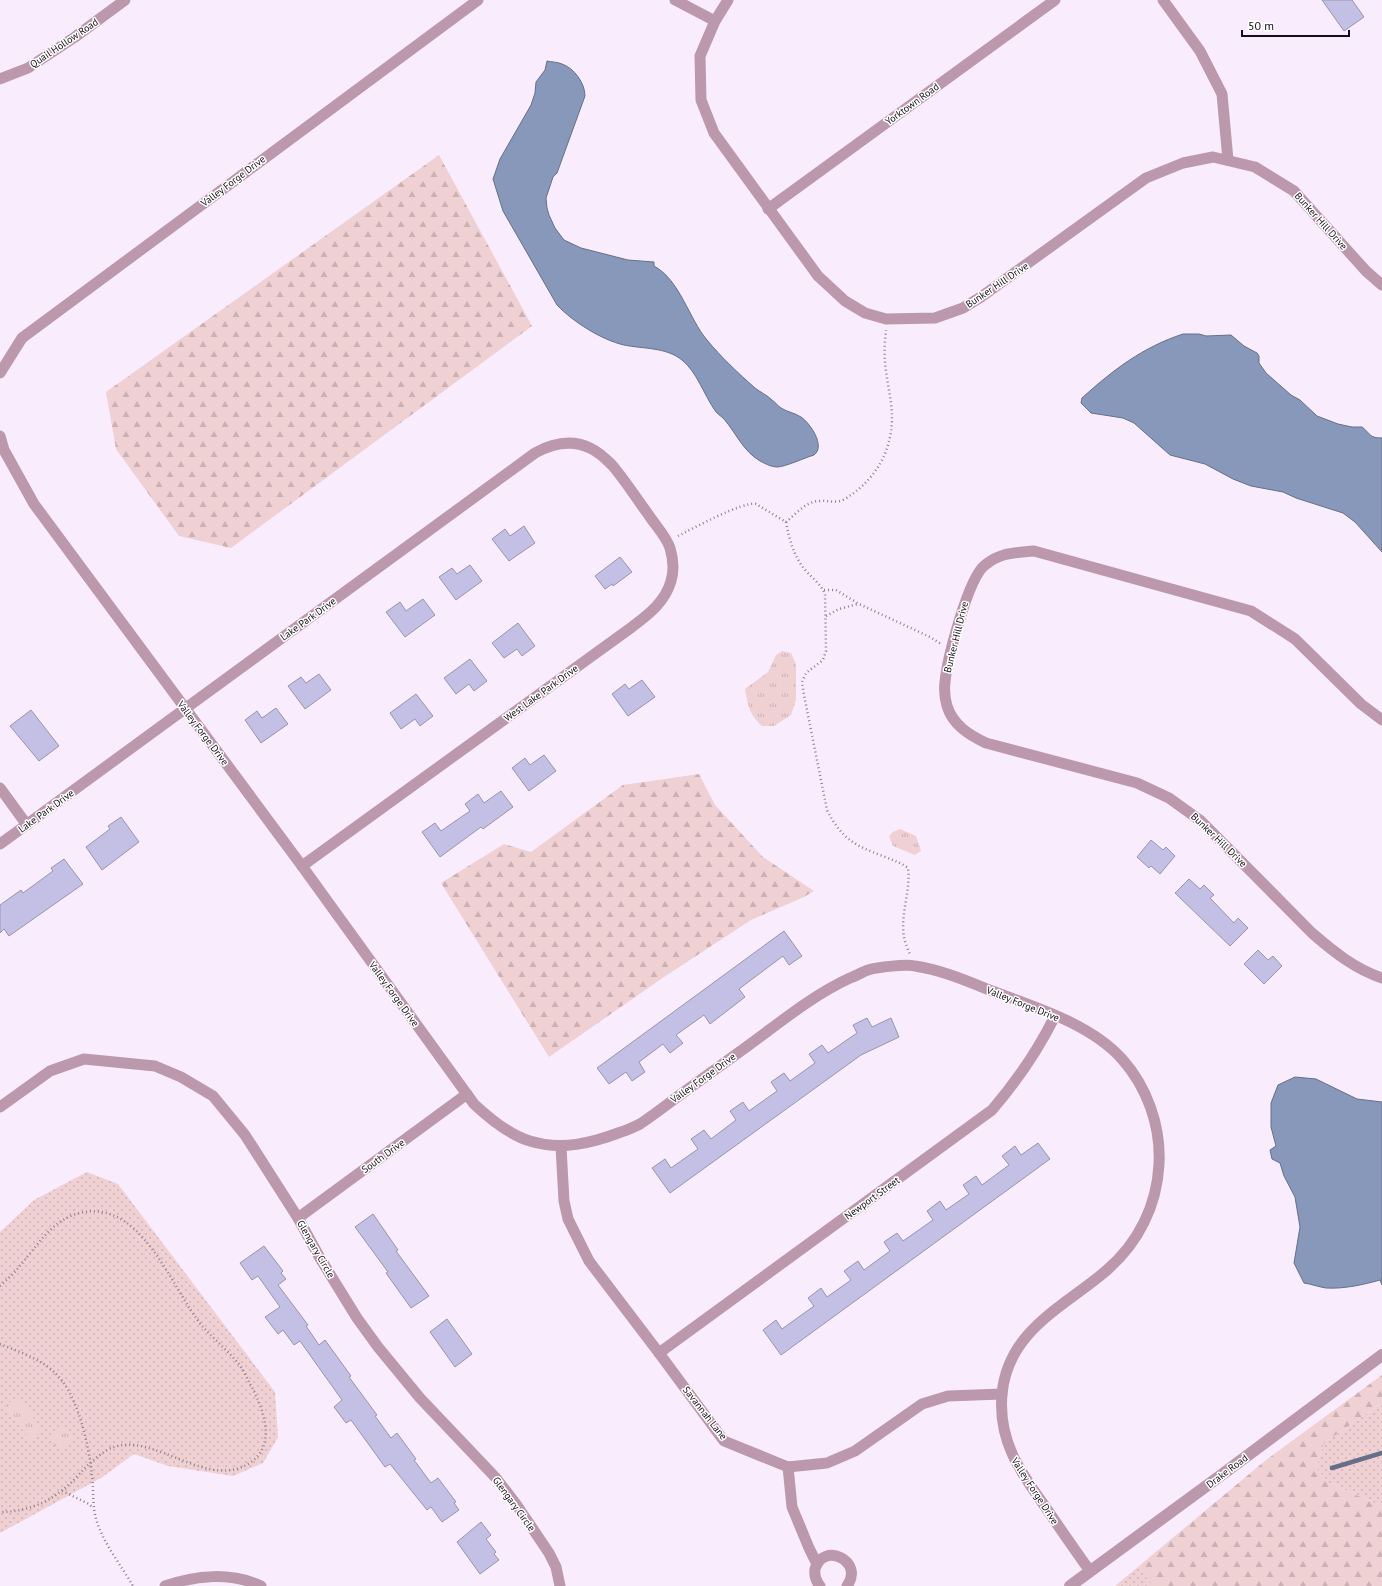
<svg xmlns="http://www.w3.org/2000/svg" width="1382" height="1586" font-family="'PT Sans',sans-serif">
	<style>
		.grass { fill: url(#grass-dots) }
		.forest { fill: url(#forest-firs) }
		.park { fill: url(#park-tufts) }
		.water { fill: #8898ba; stroke: #656f89 }
		.lines { fill: none; stroke-linecap: round; stroke-linejoin: round }
		.stream { stroke: #656f89; stroke-width: 4.5 }
		.building { fill: #c4bfe5; stroke: #9895aa }
		.path { stroke: #8b828e; stroke-width: 2.5; stroke-dasharray: 1 3; stroke-linecap: butt }
		.minor { stroke: #bc98ac; stroke-width: 11 }
		.tertiary { stroke: #bc98ac; stroke-width: 12 }
		.labels { text-anchor: middle; dominant-baseline: central; stroke-width: 3; stroke-linejoin: round; paint-order: stroke }
		.street-label { font-size: 10px; fill: #140f16; stroke: #fff }
	</style>
	<defs>
		<pattern id="grass-dots" width="8" height="8" patternUnits="userSpaceOnUse"><rect width="8" height="8" fill="#efd0d3"/><path d="M2 2h.1M6 6h.1" fill="none" stroke="#ccb1b4" stroke-width="1.8" stroke-linecap="round"/></pattern>
		<pattern id="forest-firs" width="22" height="20" patternUnits="userSpaceOnUse"><rect width="22" height="20" fill="#efd0d3"/><path d="M5 1l3.5 6h-7zM16 11l3.5 6h-7z" fill="#ccb1b4"/></pattern>
		<pattern id="park-tufts" width="24" height="20" patternUnits="userSpaceOnUse"><rect width="24" height="20" fill="#efd0d3"/><path d="M3 7l-1-3M5 7V3M7 7l1-3M15 17l-1-3M17 17v-4M19 17l1-3" fill="none" stroke="#ccb1b4"/></pattern>
	</defs>
	<rect width="100%" height="100%" fill="#f9edfd"/>
	<g class="grass">
		<path d="M87,1172l31,12 157,208 3,45 -15,26 -30,13 -65,-10 -34,-12 -33,24 -101,55v-301l34,-32z"/>
		<path d="M1382,1403v101l-7,-1 -46,-20 -13,-15 8,-25z"/>
		<path d="M1139,1566l13,20h-37z"/>
	</g>
	<g class="forest">
		<path d="M439,155l93,171 -301,222 -52,-12 -63,-87 -10,-57z"/>
		<path d="M699,774l16,31 48,52 51,34 -10,6 -53,23 -87,57 -115,80 -108,-174 63,-39 27,8 92,-67z"/>
		<path d="M1382,1375v28l-58,40 -8,25 13,15 46,20 7,1v82h-230l-13,-20 127,-106z"/>
	</g>
	<g class="park">
		<path d="M782,651l9,2 5,11v36l-5,15 -17,11h-12c-13,-12 -14,-21 -17,-37l23,-17 8,-17z"/>
		<path d="M900,829l16,7 5,15 -6,4 -22,-9 -4,-10 4,-4z"/>
		<path d="M18,1396l25,35 -13,9 -25,-34z"/>
		<circle cx="61" cy="1438" r="10"/>
	</g>
	<g class="water">
		<path d="M547,61c4,1 11,1 15,3 12,4 23,19 23,32l-28,77 -4,4 -7,21 1,10 2,7 6,13 9,12 17,8 47,12 26,2v4c26,14 35,53 53,74 14,17 31,33 48,48 5,4 12,7 17,12 3,2 6,6 9,8 6,4 14,5 20,9 9,6 25,29 13,38 -10,3 -29,12 -37,12 -6,0 -13,-4 -17,-6 -17,-10 -24,-28 -36,-42 -3,-3 -8,-6 -10,-10 -10,-15 -18,-38 -32,-49 -16,-13 -39,-11 -58,-15 -22,-5 -51,-23 -67,-40l-54,-94 -10,-32 7,-20 31,-54 4,-12 1,-11 9,-12z"/>
		<path d="M1183,334h16l7,2 25,-1 13,11 13,7 2,3v7l7,10 25,22 9,5 17,16 21,8 14,3h10c9,7 7,11 20,11v114l-27,-30 -12,-9 -47,-15 -13,-6 -32,-6 -18,-7 -28,-15 -35,-9 -36,-32 -11,-5 -32,-5 -10,-10 1,-5c31,-28 61,-51 101,-64z"/>
		<path d="M1295,1077l21,2 41,20 25,3v183l-2,-5c-18,5 -36,9 -54,8 -7,-1 -15,-4 -22,-5l-10,-20 6,-36 -5,-30 -11,-21 -4,-13 -8,-4 -2,-9 6,-4 -5,-19v-24l7,-18z"/>
	</g>
	<g class="lines">
		<path class="stream" d="M1332,1468l50,-15"/>
	</g>
	<g class="building">
		<path d="M1322,0h30l12,17 -20,14z"/>
		<path d="M524,526l11,17 -26,18 -17,-22 13,-10 5,7z"/>
		<path d="M620,557l12,15 -19,14 -1,-2 -7,5 -10,-13z"/>
		<path d="M470,565l12,16 -26,19 -17,-23 13,-9 5,6z"/>
		<path d="M423,599l12,16 -30,22 -19,-25 14,-10 6,9z"/>
		<path d="M518,623l17,23 -13,10 -5,-7 -13,9 -12,-15z"/>
		<path d="M470,659l17,22 -13,10 -5,-7 -13,10 -12,-16z"/>
		<path d="M319,674l12,16 -26,19 -17,-23 13,-9 5,6z"/>
		<path d="M642,680l13,17 -27,19 -16,-22 13,-10 4,5z"/>
		<path d="M416,694l17,22 -13,10 -5,-7 -14,10 -11,-16z"/>
		<path d="M276,708l12,16 -27,19 -16,-23 12,-9 5,7z"/>
		<path d="M31,710l28,36 -20,15 -29,-35z"/>
		<path d="M544,755l12,16 -27,20 -17,-23 13,-10 5,7z"/>
		<path d="M501,791l12,16 -30,22 -2,-2 -41,30 -18,-25 13,-9 6,8 29,-20 -5,-7 13,-10 6,9z"/>
		<path d="M121,817l18,25 -37,28 -16,-23 24,-18 -2,-3z"/>
		<path d="M1151,840l12,10 3,-3 9,9 -15,18 -9,-8 -2,2 -12,-11z"/>
		<path d="M64,859l19,25 -74,52 -5,-7 -4,4v-28l21,-15 2,3 30,-22 -2,-3z"/>
		<path d="M1189,879l11,10 4,-4 10,10 -4,3 24,25 4,-5 10,10 -18,18 -55,-53z"/>
		<path d="M784,931l18,25 -13,9 -6,-9 -44,33 6,8 -22,17 -13,10 -6,-9 -28,20 7,8 -13,10 -7,-9 -24,18 6,10 -13,9 -6,-9 -17,12 -12,-16z"/>
		<path d="M1258,950l10,10 5,-4 9,10 -18,18 -20,-20z"/>
		<path d="M867,1018l5,9 19,-9 8,19 -38,18 -191,138 -18,-25 13,-9 6,9 27,-19 -7,-10 13,-9 7,9 25,-19 -6,-9 13,-9 6,9 28,-20 -6,-9 13,-9 6,8 25,-18 -6,-9 13,-9 6,8 29,-20 -4,-8z"/>
		<path d="M1038,1143l12,16 -269,196 -18,-25 13,-10 6,9 32,-23 -6,-8 13,-10 6,9 24,-17 -7,-9 14,-10 6,9 26,-19 -6,-9 13,-9 6,8 30,-21 -6,-9 13,-10 6,9 23,-16 -6,-9 13,-9 6,9 27,-20 -7,-9 13,-10 6,9z"/>
		<path d="M373,1214l25,36 -2,1 33,45 -18,12 -25,-35 2,-1 -33,-45z"/>
		<path d="M264,1246l19,25 -2,2 5,6 -8,6 30,40 -2,1 13,19 6,-5 26,36 -2,1 28,38 -2,1 16,22 6,-5 19,26 -2,1 17,23 7,-5 18,24 -2,1 5,7 -17,12 -11,-15 -4,3 -37,-46 -5,3 -34,-47 -5,3 -12,-16 8,-7 -42,-59 -6,4 -11,-15 -5,4 -13,-17 15,-10 -22,-31 -6,4 -12,-17z"/>
		<path d="M447,1319l25,35 -17,13 -25,-35z"/>
		<path d="M481,1522l10,13 -5,4 10,13 -2,2 5,6 -19,14 -23,-32z"/>
	</g>
	<g class="lines">
		<g class="path">
			<path d="M786,522c9,-7 20,-21 33,-21 10,-1 17,3 26,-2 35,-22 51,-55 46,-96 -2,-14 -5,-28 -6,-42 -1,-10 0,-21 1,-31"/>
			<path d="M678,536c14,-7 65,-35 78,-32l30,18c3,16 7,31 16,44 7,10 20,18 23,29l1,56 -3,9 -17,13 -4,9 2,13 23,115c14,28 28,36 56,46 9,4 17,6 25,12 3,23 -8,46 -4,69 1,6 4,12 6,18"/>
			<path d="M824,590h12l23,14 71,33 11,7"/>
			<path d="M826,616l13,-7 19,-5"/>
			<path d="M0,1286c6,-6 13,-11 18,-18 17,-19 32,-46 58,-54 65,-20 95,75 127,113 11,12 24,23 35,36 5,6 8,13 11,19 13,23 29,61 2,80 -42,30 -94,-29 -137,-15 -10,3 -19,12 -27,19 -8,8 -16,18 -26,25 -17,14 -39,21 -61,21"/>
			<path d="M0,1344c17,7 41,15 54,28 24,21 35,74 38,104 2,16 0,31 5,46 6,20 25,45 36,64"/>
			<path d="M62,1491l27,13 4,4"/>
		</g>
		<g class="minor">
			<path d="M675,0l40,21"/>
			<path d="M728,0l-13,21 -15,35 1,44 13,33 104,143 27,25 20,12 21,6 49,-1 28,-10 18,-11 165,-119 37,-15 30,-6 42,10 39,24 72,80 16,14"/>
			<path d="M1163,0l37,51 22,43 6,66"/>
			<path d="M0,79l28,-11 47,-31 50,-37"/>
			<path d="M768,209l287,-209"/>
			<path d="M0,373l22,-35 456,-338"/>
			<path d="M0,436l4,14 30,54 268,362 172,238c16,15 35,31 56,37 31,10 62,2 91,-9 7,-2 13,-5 19,-8 15,-10 29,-21 44,-32 21,-15 43,-31 65,-47 33,-24 64,-50 101,-67 6,-2 12,-6 18,-8 10,-3 38,-6 47,-4 27,4 52,15 77,25 43,16 99,33 130,68 25,28 39,67 37,105 -2,42 -21,79 -52,106 -43,37 -99,60 -105,124 -4,46 17,76 42,111 15,22 30,44 46,66"/>
			<path d="M1382,720l-21,-16 -66,-65 -44,-28 -217,-60c-20,2 -33,1 -49,14 -17,13 -38,95 -40,117 -1,8 0,17 2,24 6,19 22,29 39,37l151,40 32,15 32,23 111,112c22,19 43,36 70,45"/>
			<path d="M0,788l27,37"/>
			<path d="M0,844l535,-391c18,-10 36,-14 55,-5 9,4 16,11 22,17 13,15 24,33 36,49 7,11 18,22 22,34 3,10 4,23 1,33 -6,21 -22,33 -39,46l-330,239"/>
			<path d="M0,1107l50,-36 34,-12 71,7 26,11 32,19 32,39 53,83 22,40 37,60 21,29 42,51 76,80 20,26 33,49 7,14 4,19"/>
			<path d="M561,1147l3,54 4,18 21,42 70,92 65,88 64,26 39,-4 28,-12 67,-47 26,-8 54,-2"/>
			<path d="M298,1218l169,-124"/>
			<path d="M659,1353l333,-243c25,-29 46,-60 63,-94"/>
			<path d="M788,1467l4,40 17,41 8,16"/>
			<path d="M165,1586c31,-11 66,-14 96,0"/>
			<path d="M820,1586c-4,-5 -6,-10 -5,-17 8,-28 50,-8 32,17"/>
		</g>
		<path class="tertiary" d="M1070,1586l150,-110 162,-121"/>
	</g>
	<g class="labels">
		<g class="street-label">
			<text transform="translate(64 43) rotate(-34)">Quail Hollow Road</text>
			<text transform="translate(912 104) rotate(-36)">Yorktown Road</text>
			<text transform="translate(233 181) rotate(-37)">Valley Forge Drive</text>
			<text transform="translate(1321 221) rotate(48)">Bunker Hill Drive</text>
			<text transform="translate(997 285) rotate(-34)">Bunker Hill Drive</text>
			<text transform="translate(308 619) rotate(-36)">Lake Park Drive</text>
			<text transform="translate(956 637) rotate(-76)">Bunker Hill Drive</text>
			<text transform="translate(541 693) rotate(-36)">West Lake Park Drive</text>
			<text transform="translate(203 733) rotate(53)">Valley Forge Drive</text>
			<text transform="translate(46 811) rotate(-36)">Lake Park Drive</text>
			<text transform="translate(1219 840) rotate(44)">Bunker Hill Drive</text>
			<text transform="translate(394 994) rotate(54)">Valley Forge Drive</text>
			<text transform="translate(1023 1004) rotate(22)">Valley Forge Drive</text>
			<text transform="translate(703 1078) rotate(-36)">Valley Forge Drive</text>
			<text transform="translate(383 1156) rotate(-36)">South Drive</text>
			<text transform="translate(872 1198) rotate(-36)">Newport Street</text>
			<text transform="translate(316 1249) rotate(60)">Glengary Circle</text>
			<text transform="translate(705 1413) rotate(52)">Savannah Lane</text>
			<text transform="translate(1227 1471) rotate(-37)">Drake Road</text>
			<text transform="translate(1035 1491) rotate(57)">Valley Forge Drive</text>
			<text transform="translate(514 1504) rotate(54)">Glengary Circle</text>
		</g>
	</g>
	<path d="M1242 30v6h107v-6" fill="none" stroke="#140f16" stroke-width="2"/>
	<text x="1248" y="30" font-size="12" fill="#140f16" stroke="#ffffff" stroke-width="3" paint-order="stroke">50 m</text>
</svg>
